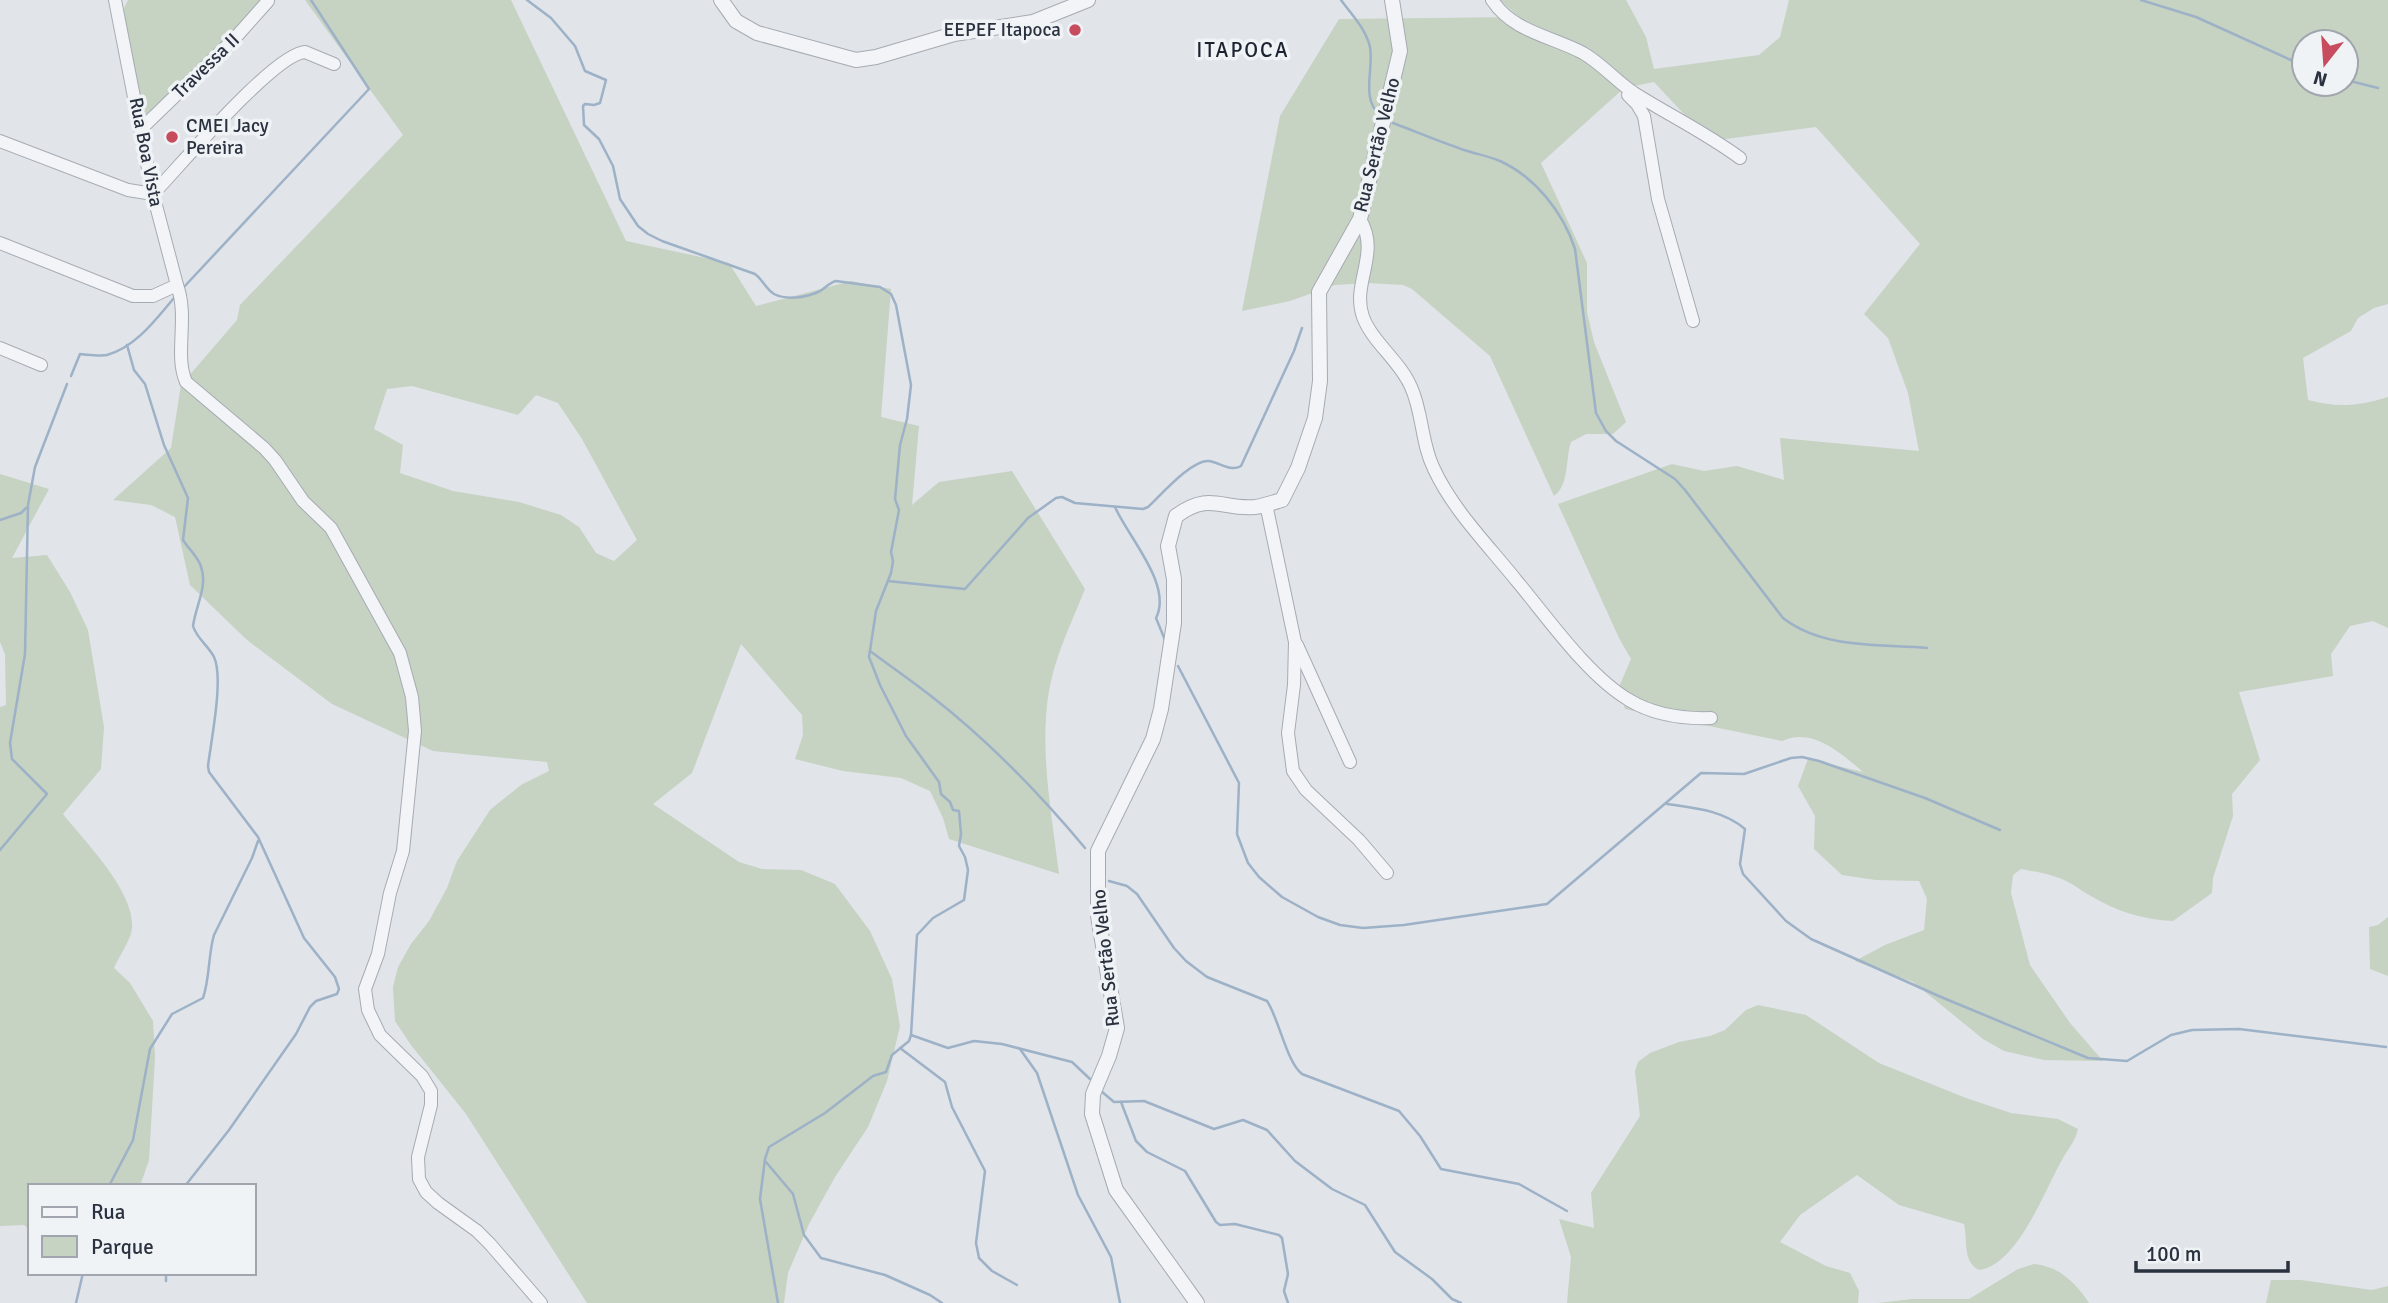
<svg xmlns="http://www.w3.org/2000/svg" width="2388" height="1303" font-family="Signika,sans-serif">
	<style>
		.green { fill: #c6d2c2; fill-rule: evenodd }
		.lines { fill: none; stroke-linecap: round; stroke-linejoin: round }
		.stream { stroke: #9db1c7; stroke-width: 2.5 }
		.minor-casing { stroke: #a6abb3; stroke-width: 14 }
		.tertiary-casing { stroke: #a6abb3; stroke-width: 16 }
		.minor { stroke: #f3f4f7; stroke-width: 12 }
		.tertiary { stroke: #f3f4f7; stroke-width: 14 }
		.poi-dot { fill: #c74c5d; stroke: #f0f3f6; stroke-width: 2.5 }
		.labels { text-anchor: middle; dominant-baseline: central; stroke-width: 7; stroke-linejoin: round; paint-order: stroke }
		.poi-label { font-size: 19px; fill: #2a313f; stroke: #f0f3f6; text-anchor: end }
		.street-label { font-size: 19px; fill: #2a313f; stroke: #f0f3f6 }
		.neighbourhood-label { font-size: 21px; letter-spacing: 2px; fill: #1c2330; stroke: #f0f3f6 }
	</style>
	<rect width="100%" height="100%" fill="#e1e4e9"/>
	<g class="green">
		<path d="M128,0h138l-118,128 -21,-66 -3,-54z"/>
		<path d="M305,0h206l115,241 103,22 27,43 95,-25 40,8 -10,128 38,9 -7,79 27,-23 73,-11 73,118c-14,35 -32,71 -37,108 -8,58 4,119 11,177l-110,-35 -6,-21 -13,-27 -29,-13 -58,-7 -48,-12 8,-24 -1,-20 -61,-71 -49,129 -39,31 86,58 23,7 39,1 34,14 35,47 22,48 8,47 -13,55 -19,46 -33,50 -26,47 -21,49 -4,30h-197l-121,-189 -55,-69 -16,-24 -2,-34 5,-20 13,-23 18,-23 18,-33 10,-27 33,-51 31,-25 28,-14 -2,-9 -114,-11 -101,-47 -85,-64 -57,-55 -15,-68 -24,-12 -38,-5 58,-52 10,-63 56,-65 3,-15 163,-170zM412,386l106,29 18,-20 22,8 24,36 55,101 -23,21 -18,-8 -17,-26 -18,-12 -42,-13 -66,-11 -53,-18 3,-28 -29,-16 13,-40z"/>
		<path d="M1500,0h126l20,37 8,32 105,-14 21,-18 9,-37h599v304l-14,4 -16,10 -7,13 -48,27 5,42c30,8 51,6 80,-3v231l-15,-7 -23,5 -19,28 2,22 -94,16 21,68 -28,34 1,22 -20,62 -1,15 -39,28c-29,-1 -58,-10 -82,-25 -8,-4 -15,-10 -23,-14 -15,-8 -32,-10 -47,-13l-8,6 -2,18 19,72 40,58 33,38 -59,-1 -40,-9 -21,-12 -70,-57 -58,-21 30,-16 39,-15 3,-31 -8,-18 -43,-1 -34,-5 -28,-26 1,-33 -17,-30 10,-27 55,13c-21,-18 -51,-45 -81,-31l-157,-32 -6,-22 12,-28 -12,-21 -61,-134 114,-40 32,7 33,-5 47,14 -4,-42 139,13 -11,-58 -20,-55 -24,-24 56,-70 -104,-117 -98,13 -23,-14 -41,-44 -30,6 -83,75 46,100v49l7,30 32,80 -13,12h-27l-15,8c-6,17 -1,42 -17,54l-64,-140 -78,-67 -9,-4 -35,-2 -33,2 -45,16 -48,10 38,-195 59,-97 180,-2zM2304,42h42v42h-42z"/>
		<path d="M0,474l49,15 -37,69 35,-3 23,37 18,38 16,97 -3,42 -38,45c21,27 72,77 69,114 -1,12 -13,28 -18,40l16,15 23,38 2,36 -6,103 -9,26h-110v44l-6,-5 -24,1v-519l6,-2 -1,-51 -5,-12z"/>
		<path d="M2388,917v59l-18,-7 -1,-42 9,-2z"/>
		<path d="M1758,1005l48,10 73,48 87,35 45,15 47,6 20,10c-3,13 -9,18 -15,29 -17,29 -45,107 -84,112 -17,-9 -11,-29 -15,-46l-65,-19 -42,-30 -57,40 -20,27 46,24 24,7 9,18 -1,12h-291l4,-46 -12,-38 35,9 -3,-35 49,-77 -5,-45 3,-9 12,-9 29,-11 31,-6 15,-6 21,-20z"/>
		<path d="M2034,1264c25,2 42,19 55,39h-211l34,-4h57l49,-30z"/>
		<path d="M2271,1280h30l71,10 16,-4v17h-122z"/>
	</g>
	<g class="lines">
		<g class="stream">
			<path d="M527,0l24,18 24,28 10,25 21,9 -6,23 -6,2 -9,-1 -2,2 1,19 15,14 14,27 7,33 18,27 10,8 14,7 93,33c7,5 11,15 19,20 12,6 31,4 44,-2 7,-3 10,-9 18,-11l44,6 11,7 5,11 15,80 -4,34 -7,26 -5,54 4,11 -8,42 2,9 -2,12 -15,38 -7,46 11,28 26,51 33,46 2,12 9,8 3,8 6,1 2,23 -2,12 6,11 3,13 -4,30 -31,18 -16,17 -6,100 -2,6 -17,14 -6,17 -13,4 -48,37 -56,34 -4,12 -5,40 18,104"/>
			<path d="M1341,0c11,15 25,29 29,47 4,24 -10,52 11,69"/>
			<path d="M2141,0l55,17 108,49"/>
			<path d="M2346,80l32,8"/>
			<path d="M1393,123c24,9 47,19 71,27 12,4 24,6 36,11 35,16 63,51 75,88l21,164 10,18 10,10 59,38 10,11 98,128c40,31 95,26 144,30"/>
			<path d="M183,288l186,-199 -58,-89"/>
			<path d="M127,345l7,25 11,14 19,61 24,53 -5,42c5,8 13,15 17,24 9,21 -4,40 -7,62 4,13 15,19 21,31 10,21 -3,84 -6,109l1,6 49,65 46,101 31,39 4,12 -2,5 -21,7 -6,6 -14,27 -67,96 -44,56"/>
			<path d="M71,376l9,-22c7,1 22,2 27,1 29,-8 49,-36 67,-57"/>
			<path d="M1115,507c13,30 58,78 41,111l9,22"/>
			<path d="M0,520l21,-7 5,-5"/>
			<path d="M888,581l77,8 63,-71 28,-20 6,-1 13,6 68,6 5,-2c12,-11 44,-48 61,-46 12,2 21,11 32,5l53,-115 8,-23"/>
			<path d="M870,651c20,15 41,29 61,45 57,44 108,97 154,152"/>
			<path d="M1178,666l61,117 -2,51 11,29 11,14 23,20 36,20 22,8 23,3 41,-3 143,-21 154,-131 43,1 47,-16 11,-1 17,4 106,37 75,32"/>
			<path d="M1667,804c27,4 56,6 78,25l-5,35 3,10 43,47 25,18 130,58 147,61 39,3 44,-26 21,-5 47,-1 147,18"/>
			<path d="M0,850l47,-56 -35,-35 -2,-16 15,-89 3,-149 7,-38 32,-83"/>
			<path d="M1109,881l18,5 10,8 37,54 12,13 21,16 60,24c12,18 20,62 35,73l97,37 21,25 21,33 78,15 48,27"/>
			<path d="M911,1035l37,13 26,-7 28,3 70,18 18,17"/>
			<path d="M900,1048l45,34 7,25 33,64 -9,72 3,15 13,13 25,14"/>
			<path d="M1020,1049l17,24 41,122 33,62 9,46"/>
			<path d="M1101,1091l13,11 30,-1 70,28 29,-9 24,10 28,31 37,28 33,16 30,47 37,27 20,20 9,4"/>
			<path d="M1121,1102l15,39 11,11 38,19 31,51 4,3 15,-1 44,11 3,3 6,36 -4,17 4,12"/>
			<path d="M766,1162l27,32 11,41 17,23 64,17 45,20 12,8"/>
			<path d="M109,1186l24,-46 17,-91 22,-35 31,-16c7,-20 5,-43 11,-63l38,-77 6,-17"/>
			<path d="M166,1273v8"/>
			<path d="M76,1303l7,-30"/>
		</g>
		<defs>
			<g id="minor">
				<path d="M1492,0c21,32 59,36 91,53 19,11 33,28 51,40 35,22 72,40 106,65"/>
				<path d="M1628,95l9,9 7,12 14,83 35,122"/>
				<path d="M142,128l94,-91 32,-36"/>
				<path d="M0,141l128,49 25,4c26,-27 121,-140 152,-142l29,12"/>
				<path d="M1360,219c21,35 -9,64 3,98 10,26 37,44 48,70 12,26 10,56 23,82 19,41 54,76 82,111 32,38 71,95 113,120 25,15 53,19 82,18"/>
				<path d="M0,243l133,53h20l24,-11 -24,-91 -38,-194"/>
				<path d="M177,285c12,33 -3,69 9,97l78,66 11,12 28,41 28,27 69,125 12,44 3,34 -12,120 -13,42 -12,61 -13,35 3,21 12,25 42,41 9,15v14l-13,52 1,22 7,13 12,11 39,28 13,13 51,59"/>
				<path d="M0,348l41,17"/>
				<path d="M1266,504l29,138 -1,43 -6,48 5,38 13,19 53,50 28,33"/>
				<path d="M1297,645l53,117"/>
			</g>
			<g id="tertiary">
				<path d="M721,0l15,21 21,12 99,27 20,-3 78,-23 79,-12 55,-22"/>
				<path d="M1197,1303l-81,-113 -24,-76 1,-20 16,-38 8,-28 -19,-112v-65l55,-112 8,-30 13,-86v-44l-6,-33 8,-30c34,-25 45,-6 79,-9 9,-1 19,-5 27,-7l16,-32 17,-50 5,-37 -1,-89 41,-73 40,-168 -8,-51"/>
			</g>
		</defs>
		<use href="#minor" class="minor-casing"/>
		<use href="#tertiary" class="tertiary-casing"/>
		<use href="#minor" class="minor"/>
		<use href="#tertiary" class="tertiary"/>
	</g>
	<g class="poi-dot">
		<circle cx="1075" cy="30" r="7"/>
		<circle cx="172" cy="137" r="7"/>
	</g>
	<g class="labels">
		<g class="poi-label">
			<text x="1061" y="30">EEPEF Itapoca</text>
			<text x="186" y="126" text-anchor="start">CMEI Jacy<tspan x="186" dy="22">Pereira</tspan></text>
		</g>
		<g class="street-label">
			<text transform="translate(206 66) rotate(-44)">Travessa II</text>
			<text transform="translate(1377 145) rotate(-76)">Rua Sertão Velho</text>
			<text transform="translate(146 152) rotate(79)">Rua Boa Vista</text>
			<text transform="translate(1106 958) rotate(-96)">Rua Sertão Velho</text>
		</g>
		<g class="neighbourhood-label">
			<text x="1243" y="50">ITAPOCA</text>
		</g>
	</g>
	<rect x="28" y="1184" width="228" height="91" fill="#f0f3f6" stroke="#a1a5ad" stroke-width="2"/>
	<rect x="42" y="1207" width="35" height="10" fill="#f3f4f7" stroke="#a1a5ad" stroke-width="2"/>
	<text x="91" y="1219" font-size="21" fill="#2a313f">Rua</text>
	<rect x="42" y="1236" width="35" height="21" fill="#c6d2c2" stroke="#a1a5ad" stroke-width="2"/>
	<text x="91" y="1254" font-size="21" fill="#2a313f">Parque</text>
	<g transform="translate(2325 63) rotate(197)"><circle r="33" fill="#f0f3f6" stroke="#a1a5ad" stroke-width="2"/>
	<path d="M0-5L12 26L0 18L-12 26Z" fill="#c74c5d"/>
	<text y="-10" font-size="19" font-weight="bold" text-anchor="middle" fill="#2a313f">N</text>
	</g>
	<path d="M2136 1261v10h152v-10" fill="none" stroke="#2a313f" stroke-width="3.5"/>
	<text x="2146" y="1261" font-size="21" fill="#2a313f" stroke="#f0f3f6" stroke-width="5" paint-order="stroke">100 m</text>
</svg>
